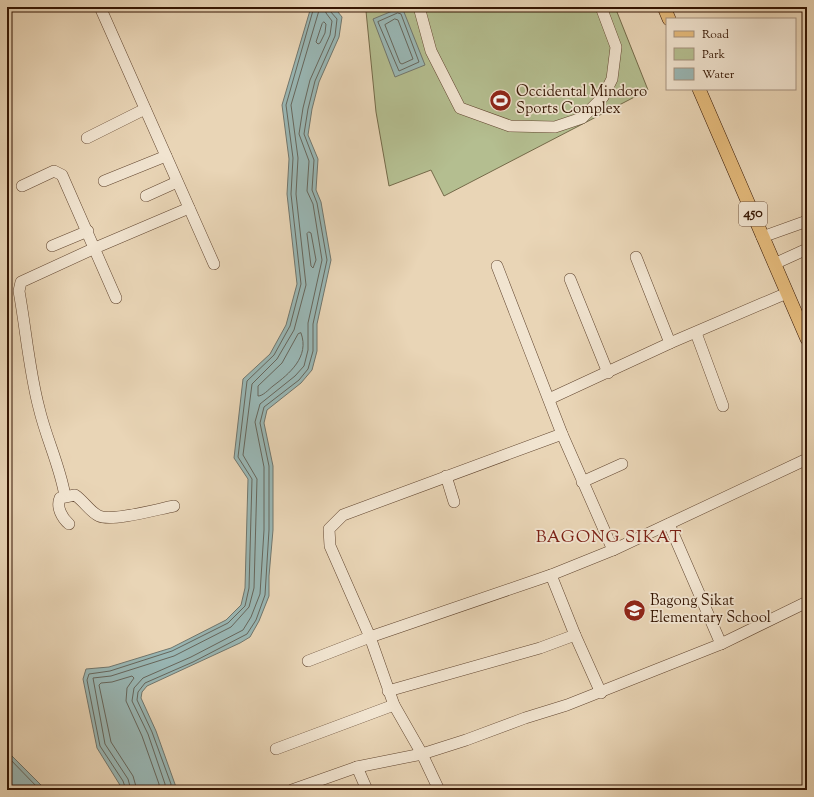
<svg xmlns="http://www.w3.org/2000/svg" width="814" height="797" font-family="'Sorts Mill Goudy',serif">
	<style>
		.green { fill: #b4be90; stroke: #746a49 }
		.water { fill: #99b7b5; stroke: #71766d }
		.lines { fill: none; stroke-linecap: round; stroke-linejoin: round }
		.shore { stroke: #66665c; stroke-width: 1 }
		.minor-casing { stroke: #61452f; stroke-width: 12 }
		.major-casing { stroke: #341502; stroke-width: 14 }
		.minor { stroke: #f1e4d0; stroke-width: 11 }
		.major { stroke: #e4ba7b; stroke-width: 13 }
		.labels { text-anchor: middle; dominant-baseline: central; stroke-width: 3.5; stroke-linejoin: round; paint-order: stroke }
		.shield { fill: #f1e4d0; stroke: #6d5340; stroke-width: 1 }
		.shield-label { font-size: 14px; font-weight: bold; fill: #341502 }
		.poi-label { font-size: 15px; fill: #341502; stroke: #f1e4d0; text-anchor: start }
		.quarter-label { font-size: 17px; letter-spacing: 1px; fill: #7a1f14; stroke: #f1e4d0 }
	</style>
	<rect width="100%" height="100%" fill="#e9d5b6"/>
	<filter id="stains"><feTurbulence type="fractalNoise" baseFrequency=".005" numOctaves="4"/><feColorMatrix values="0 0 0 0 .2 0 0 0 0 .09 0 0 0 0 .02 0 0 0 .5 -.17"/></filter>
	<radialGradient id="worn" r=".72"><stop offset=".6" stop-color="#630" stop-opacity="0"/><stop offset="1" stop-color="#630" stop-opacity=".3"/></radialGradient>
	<path class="green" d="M367,7h248l33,83 -204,106 -13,-26 -42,16 -13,-74 -10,-101z"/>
	<g class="water">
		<path d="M311,7h23l8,10 -3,20 -20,45 -7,27 -4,26 10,24 -2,31 5,12 10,58 -14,64v27l-5,19 -11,13 -34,27 -3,13 9,43v64l-4,46v20l-10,25 -9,16 -10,6 -93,43 -5,6 -1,6 15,33 20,56 -7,3h-46l-26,-42 -14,-69 3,-10 23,-2 62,-19 55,-28 15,-15 4,-17 3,-109 -14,-21 9,-79 27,-25 16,-29 11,-41 -10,-90 2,-35 -7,-54z"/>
		<path d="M402,7l23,58 -30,12 -22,-58z"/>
		<path d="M7,748l2,5 37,37h-39z"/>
	</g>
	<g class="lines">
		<g class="shore">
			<path d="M398,13l3,1 18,48 -20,9 -21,-49z"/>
			<path d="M395,19l3,1 15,39 -11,5 -2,-1 -15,-38z"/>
			<path d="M324,22l2,2 -1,9 -5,10 -2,1 -2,-2 6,-18z"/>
			<path d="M309,232l2,1 5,27 -3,8 -2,-2 -4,-32z"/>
			<path d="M301,333c9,24 -12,41 -28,53 -5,4 -10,10 -15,10v-10l24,-23 16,-29z"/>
			<path d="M7,756l33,34"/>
			<path d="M126,790l-3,-9 -23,-35 -13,-66 2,-6 21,-3 62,-20 56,-28 17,-17 4,-18 3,-109 -14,-22 9,-76 27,-26 16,-29 11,-42 -10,-90 2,-36 -7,-53 28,-98"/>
			<path d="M131,790l-3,-11 -23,-35 -12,-66 18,-2 63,-20 57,-29 18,-20 5,-19 3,-109 -14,-24 9,-71 25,-25 17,-29 12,-45 -10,-91 2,-36 -7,-53 29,-98"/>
			<path d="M137,790l-4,-14 -22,-34 -12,-57 2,-2 11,-1 20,-6 2,2 -7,10 -1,13 16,35 17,48v6"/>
			<path d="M165,790v-6l-17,-50 -16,-33 2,-13 9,-10 48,-21 52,-27 8,-13 9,-23 4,-64v-63l-9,-45 5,-18 35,-28 9,-10 4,-16v-27l14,-63 -9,-56 -6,-13 2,-30 -10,-27 4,-26 7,-28 20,-45 2,-14 -6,-8 -1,-6"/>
			<path d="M170,790l1,-6 -19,-52 -15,-32 1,-8 7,-9 48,-21 54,-28 9,-14 9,-25 4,-65v-64l-9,-43 4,-16 35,-27 9,-11 5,-18v-27l14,-64 -10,-57 -5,-13 2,-30 -10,-26 4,-25 7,-28 20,-45 2,-17 -7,-8v-4"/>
		</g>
		<defs>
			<g id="minor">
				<path d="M100,7l114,257"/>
				<path d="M419,7l12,44 29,57 50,18 45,1 27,-9 21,-21 9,-18 4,-32 -15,-40"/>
				<path d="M87,138l58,-29"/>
				<path d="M104,181l62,-25"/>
				<path d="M22,186l32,-15 8,4 54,123"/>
				<path d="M146,196l31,-14"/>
				<path d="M762,237l45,-16"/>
				<path d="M52,246l36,-15"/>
				<path d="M636,257l34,86"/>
				<path d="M774,264l33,-15"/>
				<path d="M497,266l65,168 51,116"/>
				<path d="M570,279l38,94"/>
				<path d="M696,333l27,73"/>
				<path d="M549,399l121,-56 117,-50"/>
				<path d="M446,476l8,26"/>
				<path d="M582,482l40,-18"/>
				<path d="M65,496c-5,-30 -19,-58 -26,-88 -10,-38 -13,-78 -20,-117l2,-9 74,-34 94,-40"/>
				<path d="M69,524c-7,-6 -13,-17 -9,-26l15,-3c9,6 15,17 24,21 13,6 59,-7 75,-10"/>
				<path d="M669,524l52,120"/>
				<path d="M551,575l24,60 26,58"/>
				<path d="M308,661l62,-24 181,-62 62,-25 194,-91"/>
				<path d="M388,691l152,-43 35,-13"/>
				<path d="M276,749l118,-44"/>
				<path d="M357,767l10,23"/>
				<path d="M292,790l65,-23 65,-13 44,-14 59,-22 42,-13 154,-61 86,-42"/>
				<path d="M439,790l-17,-36 -28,-49 -24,-68 -40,-91 -1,-17 14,-14 219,-81"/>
			</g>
			<g id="major">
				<path d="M664,7l5,12"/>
				<path d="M699,89l108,250"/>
			</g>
		</defs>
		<use href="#minor" class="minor-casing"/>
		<use href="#major" class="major-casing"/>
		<use href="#minor" class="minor"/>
		<use href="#major" class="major"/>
	</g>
	<defs>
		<symbol id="stadium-disc" viewBox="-11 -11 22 22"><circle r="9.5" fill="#8f2418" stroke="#f1e4d0"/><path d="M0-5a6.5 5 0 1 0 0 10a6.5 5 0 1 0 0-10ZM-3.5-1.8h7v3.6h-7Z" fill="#fff"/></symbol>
		<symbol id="school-disc" viewBox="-11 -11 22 22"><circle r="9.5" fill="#8f2418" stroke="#f1e4d0"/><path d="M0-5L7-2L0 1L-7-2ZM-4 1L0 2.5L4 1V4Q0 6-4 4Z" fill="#fff"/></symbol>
	</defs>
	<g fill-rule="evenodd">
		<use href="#stadium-disc" x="488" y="88" width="25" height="25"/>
		<use href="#school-disc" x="622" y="598" width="25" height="25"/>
	</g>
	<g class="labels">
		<rect class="shield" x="739" y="202" width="28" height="24" rx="3"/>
		<g class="shield-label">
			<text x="753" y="214">450</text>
		</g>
		<g class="poi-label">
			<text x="516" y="92">Occidental Mindoro<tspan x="516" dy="17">Sports Complex</tspan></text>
			<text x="650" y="601">Bagong Sikat<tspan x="650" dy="17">Elementary School</tspan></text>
		</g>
		<g class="quarter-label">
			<text x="609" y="538">BAGONG SIKAT</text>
		</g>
	</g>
	<rect width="814" height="797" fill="none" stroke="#e9d5b6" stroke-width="24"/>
	<rect x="8" y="8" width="798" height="781" fill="none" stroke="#341502" stroke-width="2"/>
	<rect x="12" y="12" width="790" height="773" fill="none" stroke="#341502"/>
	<rect x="666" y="18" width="130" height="72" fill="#f1e4d0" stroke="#a5917e"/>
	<rect x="674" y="31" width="20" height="6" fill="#e4ba7b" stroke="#a5917e"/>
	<text x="702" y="38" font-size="12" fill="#341502">Road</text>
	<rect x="674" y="48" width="20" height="12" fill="#b4be90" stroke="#a5917e"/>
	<text x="702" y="58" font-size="12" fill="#341502">Park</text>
	<rect x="674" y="68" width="20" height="12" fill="#99b7b5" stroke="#a5917e"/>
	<text x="702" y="78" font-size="12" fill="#341502">Water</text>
	<rect width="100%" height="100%" filter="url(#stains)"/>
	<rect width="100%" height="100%" fill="url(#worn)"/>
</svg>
